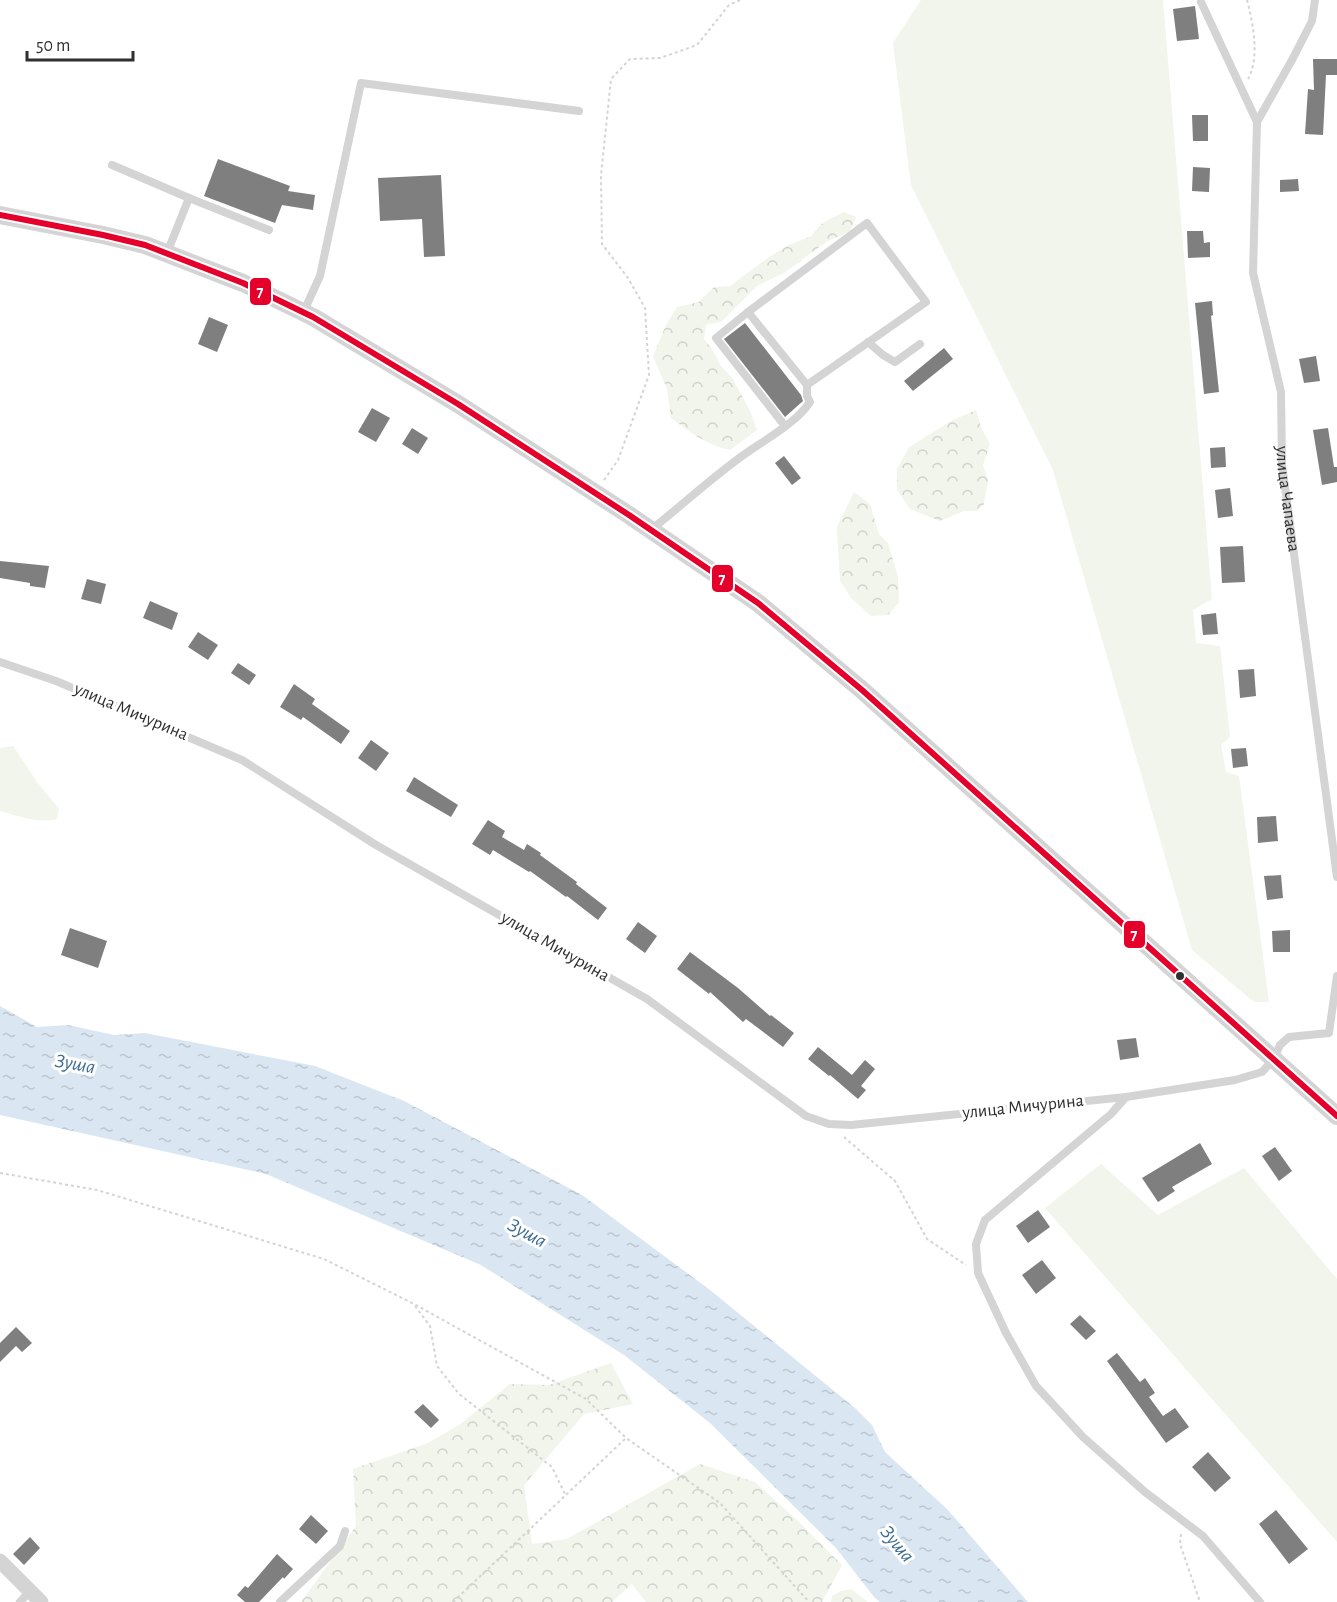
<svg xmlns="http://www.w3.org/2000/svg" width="1337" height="1602" font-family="'Alegreya Sans',sans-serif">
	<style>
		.green { fill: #f1f5ec }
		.forest { fill: url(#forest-crowns) }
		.water { fill: url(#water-ripples) }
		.building { fill: #7f7f7f }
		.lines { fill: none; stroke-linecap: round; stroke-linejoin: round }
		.path { stroke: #d4d4d4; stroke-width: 2; stroke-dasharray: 3 3; stroke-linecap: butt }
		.service { stroke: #d4d4d4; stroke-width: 8 }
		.minor { stroke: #d4d4d4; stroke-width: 15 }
		.tertiary { stroke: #d4d4d4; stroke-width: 18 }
		.bus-1-casing { stroke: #fff; stroke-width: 10 }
		.bus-1 { stroke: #e4002b; stroke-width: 6 }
		.bus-dot { fill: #2f2f2f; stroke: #fff; stroke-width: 2 }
		.labels { text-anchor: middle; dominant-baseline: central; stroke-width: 6; stroke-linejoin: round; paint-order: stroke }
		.street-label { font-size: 18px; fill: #2f2f2f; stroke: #fff }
		.water-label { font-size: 20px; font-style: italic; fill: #3d6c92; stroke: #fff }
		.line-badge { stroke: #fff; stroke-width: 2 }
		.badge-label { font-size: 16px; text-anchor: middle; font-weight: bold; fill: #fff }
	</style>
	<defs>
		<pattern id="forest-crowns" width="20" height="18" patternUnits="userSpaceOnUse" patternTransform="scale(1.5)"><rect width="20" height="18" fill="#f1f5ec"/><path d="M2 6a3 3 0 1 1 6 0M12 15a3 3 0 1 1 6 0" fill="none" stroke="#cfd2cb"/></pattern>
		<pattern id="water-ripples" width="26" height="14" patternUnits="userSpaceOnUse" patternTransform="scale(1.5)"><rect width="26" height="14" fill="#dae7f2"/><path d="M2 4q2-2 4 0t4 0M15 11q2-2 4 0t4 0" fill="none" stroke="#bbc6d0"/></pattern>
	</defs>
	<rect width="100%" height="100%" fill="#fff"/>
	<g class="green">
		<path d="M921,0h242l49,599 -19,11 3,33 24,3 10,91 -9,8 5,27 13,4 30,226h-15l-62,-52 -139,-480 -142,-285 -18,-142z"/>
		<path d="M13,746l24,36 22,27 -2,10c-19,5 -38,-3 -57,-8v-63z"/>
		<path d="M1101,1164l57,51 86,-47 93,111v263l-292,-334z"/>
	</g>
	<g class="forest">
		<path d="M844,212l12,5 -6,14 -24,11 -42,31 -27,13 -36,36 -15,3 -2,14 8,10 8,16 13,14 17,32 7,19 -27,20c-24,-5 -40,-18 -59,-32l-4,-29 -14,-33 13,-31 11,-18 22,-5 15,-15 16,-1 39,-29 20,-12 23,-9c6,-13 20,-18 32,-24z"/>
		<path d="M976,410l5,17 9,17 -7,21 5,15 -4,24 -7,7h-13l-24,10 -30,-12 -13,-19v-21l12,-22 44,-27z"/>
		<path d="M854,492l16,12 9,30 9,9 10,34 1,25 -11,13 -17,1 -20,-18 -11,-17 -3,-54z"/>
		<path d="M611,1363l22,41 -49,10 -60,71 8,59 35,-5 133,-75 55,18 43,39 44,44 -20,37h-176l-14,-18 -20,18h-311l55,-76 -3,-57 75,-26 31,-18 51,-41 39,1z"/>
		<path d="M851,1589l17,13h-37l1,-6 9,-5z"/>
	</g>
	<path class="water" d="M0,1006l37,21 31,-2 46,10 31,-2 170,33 89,35 178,94 128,95 145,118 17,17 13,27 63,58 80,92h-148l-6,-5 -38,-49 -126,-125 -86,-68 -143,-90 -215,-91 -266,-59z"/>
	<g class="building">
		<path d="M1195,6l4,33 -22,2 -4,-32z"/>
		<path d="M1313,59h24v16h-11l-3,60 -18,-1 3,-45 6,1z"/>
		<path d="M1192,115h16v26h-15z"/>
		<path d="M218,159l72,27 -2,5 27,4 -2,15 -31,-5 -7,18 -71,-27z"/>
		<path d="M1193,167l17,1 -1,24 -17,-1z"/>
		<path d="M441,175l4,81 -21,1 -2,-38 -42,2 -2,-43z"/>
		<path d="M1298,179l1,12 -19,1v-12z"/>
		<path d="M1187,231h16l1,12 6,-1v15l-22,1z"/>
		<path d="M1212,301l1,14 -2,1 8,76 -15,2 -9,-91z"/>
		<path d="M209,317l19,8 -11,27 -19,-8z"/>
		<path d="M745,323l56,72 2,6 -18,16 -61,-78z"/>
		<path d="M944,348l9,11 -40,32 -9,-10z"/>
		<path d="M1316,356l4,25 -16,2 -5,-24z"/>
		<path d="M372,408l18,10 -14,24 -18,-10z"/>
		<path d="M412,428l16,10 -10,16 -16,-10z"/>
		<path d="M1328,428l6,39h3v15l-15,3 -9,-55z"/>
		<path d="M1225,447l1,20 -15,1 -1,-20z"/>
		<path d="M784,456l17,22 -9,7 -17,-22z"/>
		<path d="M1230,488l3,28 -15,2 -3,-28z"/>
		<path d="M1243,546l2,36 -23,1 -2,-36z"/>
		<path d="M0,561l49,5 -4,22 -15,-2v-3l-30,-5z"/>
		<path d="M87,579l19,5 -5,20 -20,-5z"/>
		<path d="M150,601l28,12 -6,17 -29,-12z"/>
		<path d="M1216,613l2,21 -15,1 -2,-20z"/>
		<path d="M198,632l20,13 -10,15 -20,-13z"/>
		<path d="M238,663l18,12 -7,10 -18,-12z"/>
		<path d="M1254,669l2,27 -16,2 -2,-28z"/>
		<path d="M294,684l21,15 -3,5 38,27 -9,13 -38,-27 -2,3 -21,-13z"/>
		<path d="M371,740l18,13 -13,18 -18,-13z"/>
		<path d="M1246,748l2,18 -15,2 -2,-19z"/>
		<path d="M414,777l44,28 -7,12 -45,-26z"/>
		<path d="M1276,816l2,25 -20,2 -1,-26z"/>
		<path d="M488,820l17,11 -3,6 22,13 3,-6 14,9 -1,2 37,27 -1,2 31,24 -9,12 -31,-24 -1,1 -36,-26 -1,1 -36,-22 -3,5 -18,-11z"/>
		<path d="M1281,875l2,23 -16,2 -3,-24z"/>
		<path d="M638,922l19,14 -12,17 -19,-14z"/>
		<path d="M70,928l37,13 -9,27 -37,-13z"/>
		<path d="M1290,930v22h-17l-1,-21z"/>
		<path d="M690,952l48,36 32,28 1,-1 23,18 -11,14 -37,-28 -3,3 -33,-30 -1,2 -32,-25z"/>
		<path d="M1136,1038l3,19 -19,3 -3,-20z"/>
		<path d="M818,1047l34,28 13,-15 10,9 -14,17 5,4 -8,9 -28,-24 -1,1 -21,-17z"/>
		<path d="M1200,1143l12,21 -40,23 3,4 -17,11 -16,-24z"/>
		<path d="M1275,1147l17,24 -13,10 -17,-25z"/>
		<path d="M1038,1210l12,17 -22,16 -12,-17z"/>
		<path d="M1042,1260l14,18 -20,16 -14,-19z"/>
		<path d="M1080,1315l16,16 -10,9 -16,-16z"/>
		<path d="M16,1327l16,16 -10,9 -6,-6 -16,16v-19z"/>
		<path d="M1117,1353l23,29 5,-4 10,15 -6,4 14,19 12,-8 14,19 -23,16 -59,-82z"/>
		<path d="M423,1404l16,16 -8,8 -17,-16z"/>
		<path d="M1208,1452l23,26 -16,14 -23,-25z"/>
		<path d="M1276,1510l32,39 -19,15 -30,-40z"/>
		<path d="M311,1515l17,16 -12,13 -17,-15z"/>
		<path d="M30,1537l10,11 -16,17 -11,-11z"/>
		<path d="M277,1554l16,15 -9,10 -1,-2 -24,25h-14l-8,-7 8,-9 3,2z"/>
	</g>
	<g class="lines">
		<g class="path">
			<path d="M1247,0c6,23 13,57 1,79"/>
			<path d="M604,480l14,-20 31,-85 -4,-67 -17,-30 -26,-34 -1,-69 10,-96 19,-20 30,-1 37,-13 32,-40 11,-5"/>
			<path d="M844,1137l51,44 32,58 39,26"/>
			<path d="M0,1173l97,17 227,69 90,45 172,95 40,39"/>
			<path d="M415,1306l15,20 7,40 22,28 93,73 13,27"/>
			<path d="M1181,1534l-1,10 20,58"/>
			<path d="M453,1602l173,-164 94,65 89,99"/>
		</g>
		<g class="service">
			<path id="s1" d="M1201,2l56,120 -4,151 28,119 1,72 55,413"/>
			<path d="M1257,122l35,-62 20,-39 3,-21"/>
			<path d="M112,165l77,33"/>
			<path d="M167,253l22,-55 80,32"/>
			<path d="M304,311l16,-35 41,-193 218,28"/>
			<path d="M748,312l-32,26 69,88"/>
			<path d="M868,342l15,13 12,7 25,-18"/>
			<path d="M652,529c29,-23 56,-48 86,-70 22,-17 57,-34 72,-57l-3,-6v-11l119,-83 -59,-79 -119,89 59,73"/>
			<path d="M0,662l56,19 186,79 134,85 271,154 159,117 23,8 22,1 275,-28 109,-17 27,-8 11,-12 7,-15 9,-8 40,-4 8,-57"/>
			<path d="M1126,1097l-15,17 -126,106 -9,24 2,29 28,60 30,53 47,51 62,55 58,44 57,66"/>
			<path d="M20,1602l10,-11"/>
			<path d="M280,1602l60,-56 5,-15"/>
		</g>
		<path class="minor" d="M0,1561l41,41"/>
		<path class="tertiary" d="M0,215l103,20 42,10 98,38 70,34 145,87 171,111 129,88 104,87 475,426"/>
		<defs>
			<path id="bus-1" d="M0,215l103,20 42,10 98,38 70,34 145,87 171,111 129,88 104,87 475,426"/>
		</defs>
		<use href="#bus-1" class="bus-1-casing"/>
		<use href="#bus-1" class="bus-1"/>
	</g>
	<circle class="bus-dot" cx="1180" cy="976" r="5"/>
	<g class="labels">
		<g class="street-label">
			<text stroke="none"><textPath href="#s1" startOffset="513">улица Чапаева</textPath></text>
			<text transform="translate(131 712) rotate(23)">улица Мичурина</text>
			<text transform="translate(555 947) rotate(30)">улица Мичурина</text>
			<text transform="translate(1023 1107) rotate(-6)">улица Мичурина</text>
		</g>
		<g class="water-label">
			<text transform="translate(75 1064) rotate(10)">Зуша</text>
			<text transform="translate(527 1233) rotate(28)">Зуша</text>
			<text transform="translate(897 1544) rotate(50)">Зуша</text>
		</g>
	</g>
	<g class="line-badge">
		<rect x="249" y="277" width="23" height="29" rx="6" fill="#e4002b"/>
		<rect x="711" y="564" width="23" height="29" rx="6" fill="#e4002b"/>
		<rect x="1123" y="920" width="23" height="29" rx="6" fill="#e4002b"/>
	</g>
	<g class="badge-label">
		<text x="260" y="297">7</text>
		<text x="722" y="584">7</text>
		<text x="1134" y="940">7</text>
	</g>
	<path d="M27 51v9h106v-9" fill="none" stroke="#2f2f2f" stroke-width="3"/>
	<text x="36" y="51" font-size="18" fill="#2f2f2f" stroke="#ffffff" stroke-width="4.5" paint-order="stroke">50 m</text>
</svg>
